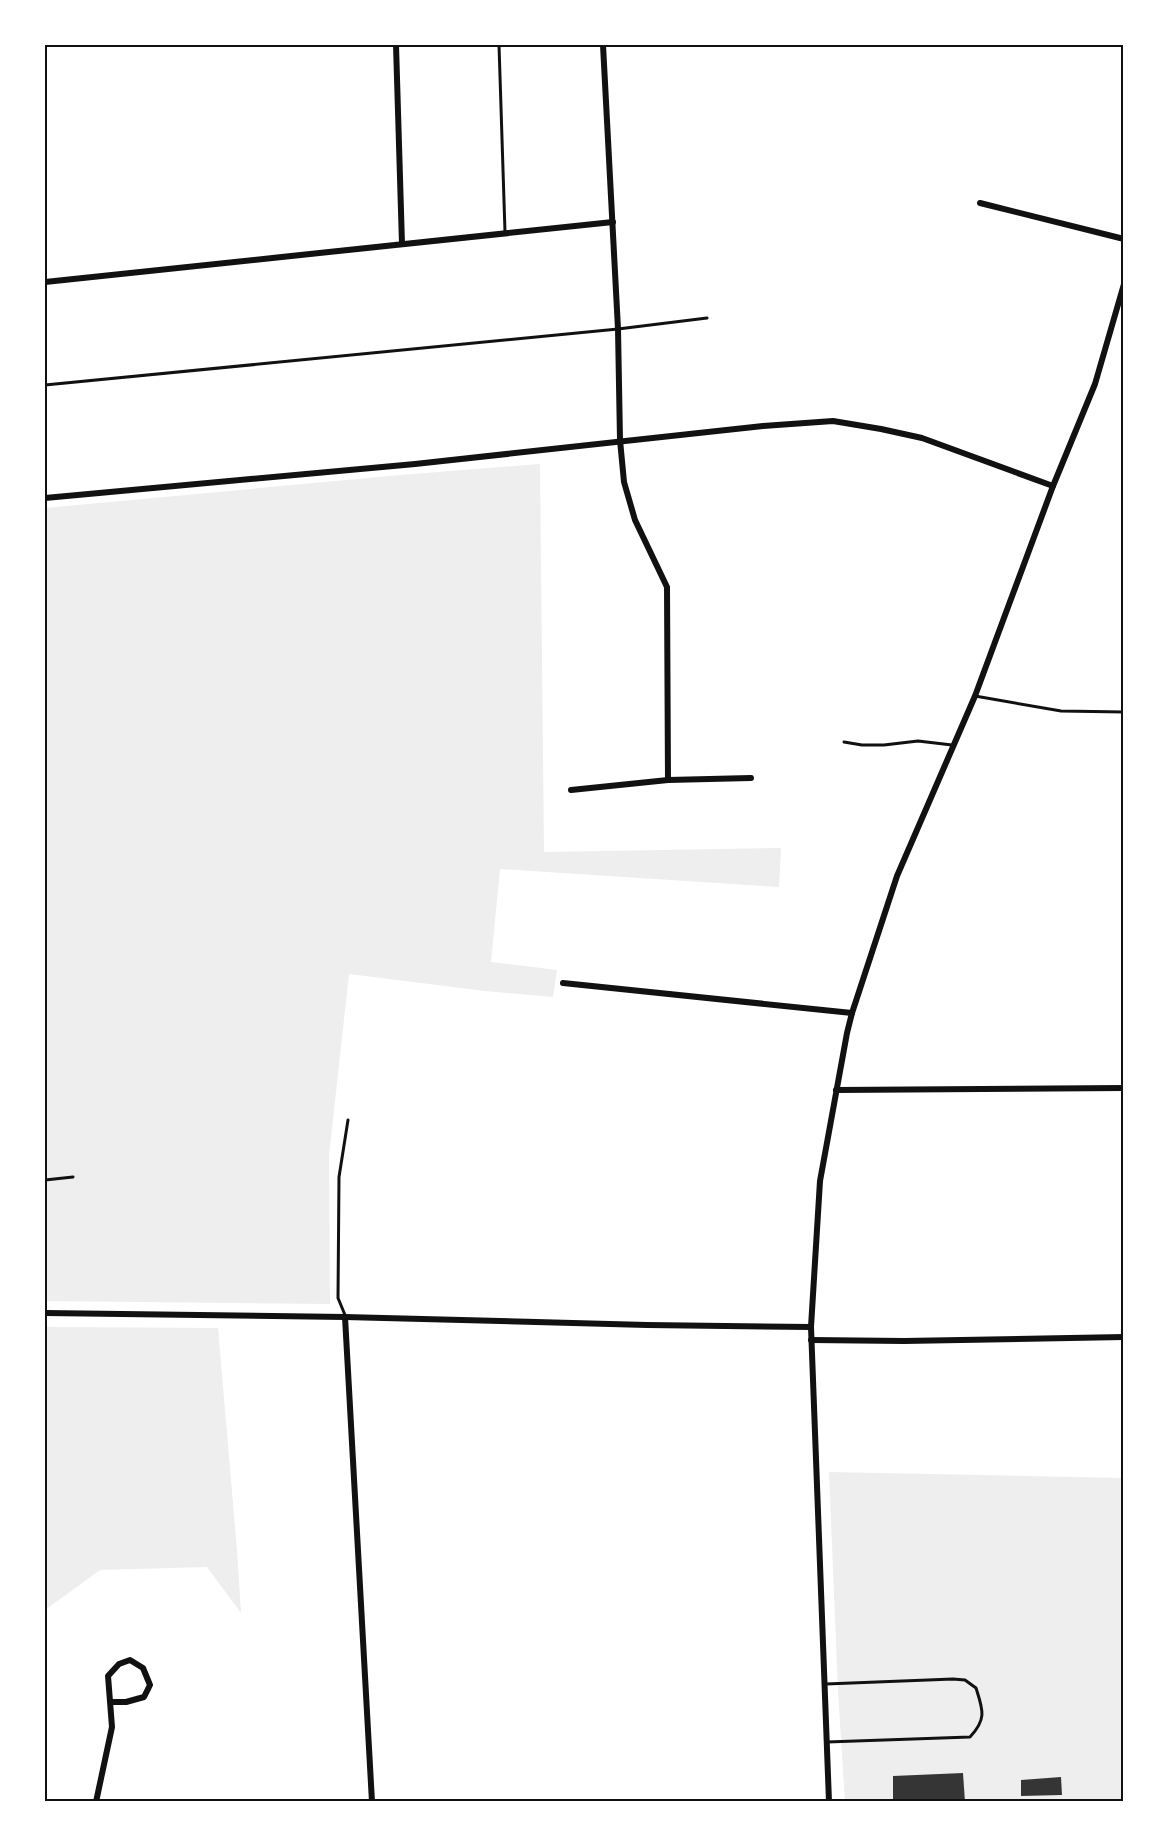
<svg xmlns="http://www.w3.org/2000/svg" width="1169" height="1847" font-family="'Source Serif 4',serif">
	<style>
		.green { fill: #eee }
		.building { fill: #353535 }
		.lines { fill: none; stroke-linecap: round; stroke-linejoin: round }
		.service { stroke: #111; stroke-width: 3 }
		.minor { stroke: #111; stroke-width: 6 }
		.neatline { fill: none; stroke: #111; stroke-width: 2 }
	</style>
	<rect width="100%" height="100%" fill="#fff"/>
	<g class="green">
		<path d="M540,464l4,388 237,-4 -2,39 -279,-18 -9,93 66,8 -4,27 -68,-6 -136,-17 -20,182 1,148 -285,-3v-793l355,-33z"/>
		<path d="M45,1327l173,1 19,222 4,63 -34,-46 -107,3 -55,40v-164l1,-2z"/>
		<path d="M829,1472l295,6v324h-279l-7,-111z"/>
	</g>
	<g class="building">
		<path d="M963,1773l2,29h-72v-26z"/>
		<path d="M1061,1777l1,18 -41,1v-16z"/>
	</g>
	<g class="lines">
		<g class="service">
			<path d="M499,45l6,187"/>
			<path d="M45,385l573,-56 89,-11"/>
			<path d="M975,696l86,15 63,1"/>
			<path d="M844,742l18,3h22l34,-4 34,4"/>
			<path d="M45,1180l28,-3"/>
			<path d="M345,1315l-7,-17 1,-121 9,-57"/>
			<path d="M826,1684l127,-5 12,1 11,8c7,22 11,31 -6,49l-143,5"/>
		</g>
		<g class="minor">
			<path d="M396,45l6,199"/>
			<path d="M603,45l15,284 2,111 4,42 11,38 32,67 1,193"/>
			<path d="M980,203l144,36"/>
			<path d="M45,282l568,-60"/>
			<path d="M45,498l370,-34 348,-38 70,-5 48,8 41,9 131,48"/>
			<path d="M571,790l97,-10 83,-2"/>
			<path d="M563,983l289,30"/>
			<path d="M836,1090l288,-2"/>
			<path d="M45,1313l300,4 302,8 164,2"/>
			<path d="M345,1317l27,485"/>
			<path d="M811,1340l93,1 220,-4"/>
			<path d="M96,1802l16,-75 -4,-51 11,-12 11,-4 13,8 7,17 -6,12 -18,5h-16"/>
			<path d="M829,1802l-18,-475 9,-146 27,-148 5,-20 45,-137 78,-180 78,-210 42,-102 29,-100"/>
		</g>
	</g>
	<rect width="1169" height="1847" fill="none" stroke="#ffffff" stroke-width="93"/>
	<rect x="46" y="46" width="1076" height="1754" class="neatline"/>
</svg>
